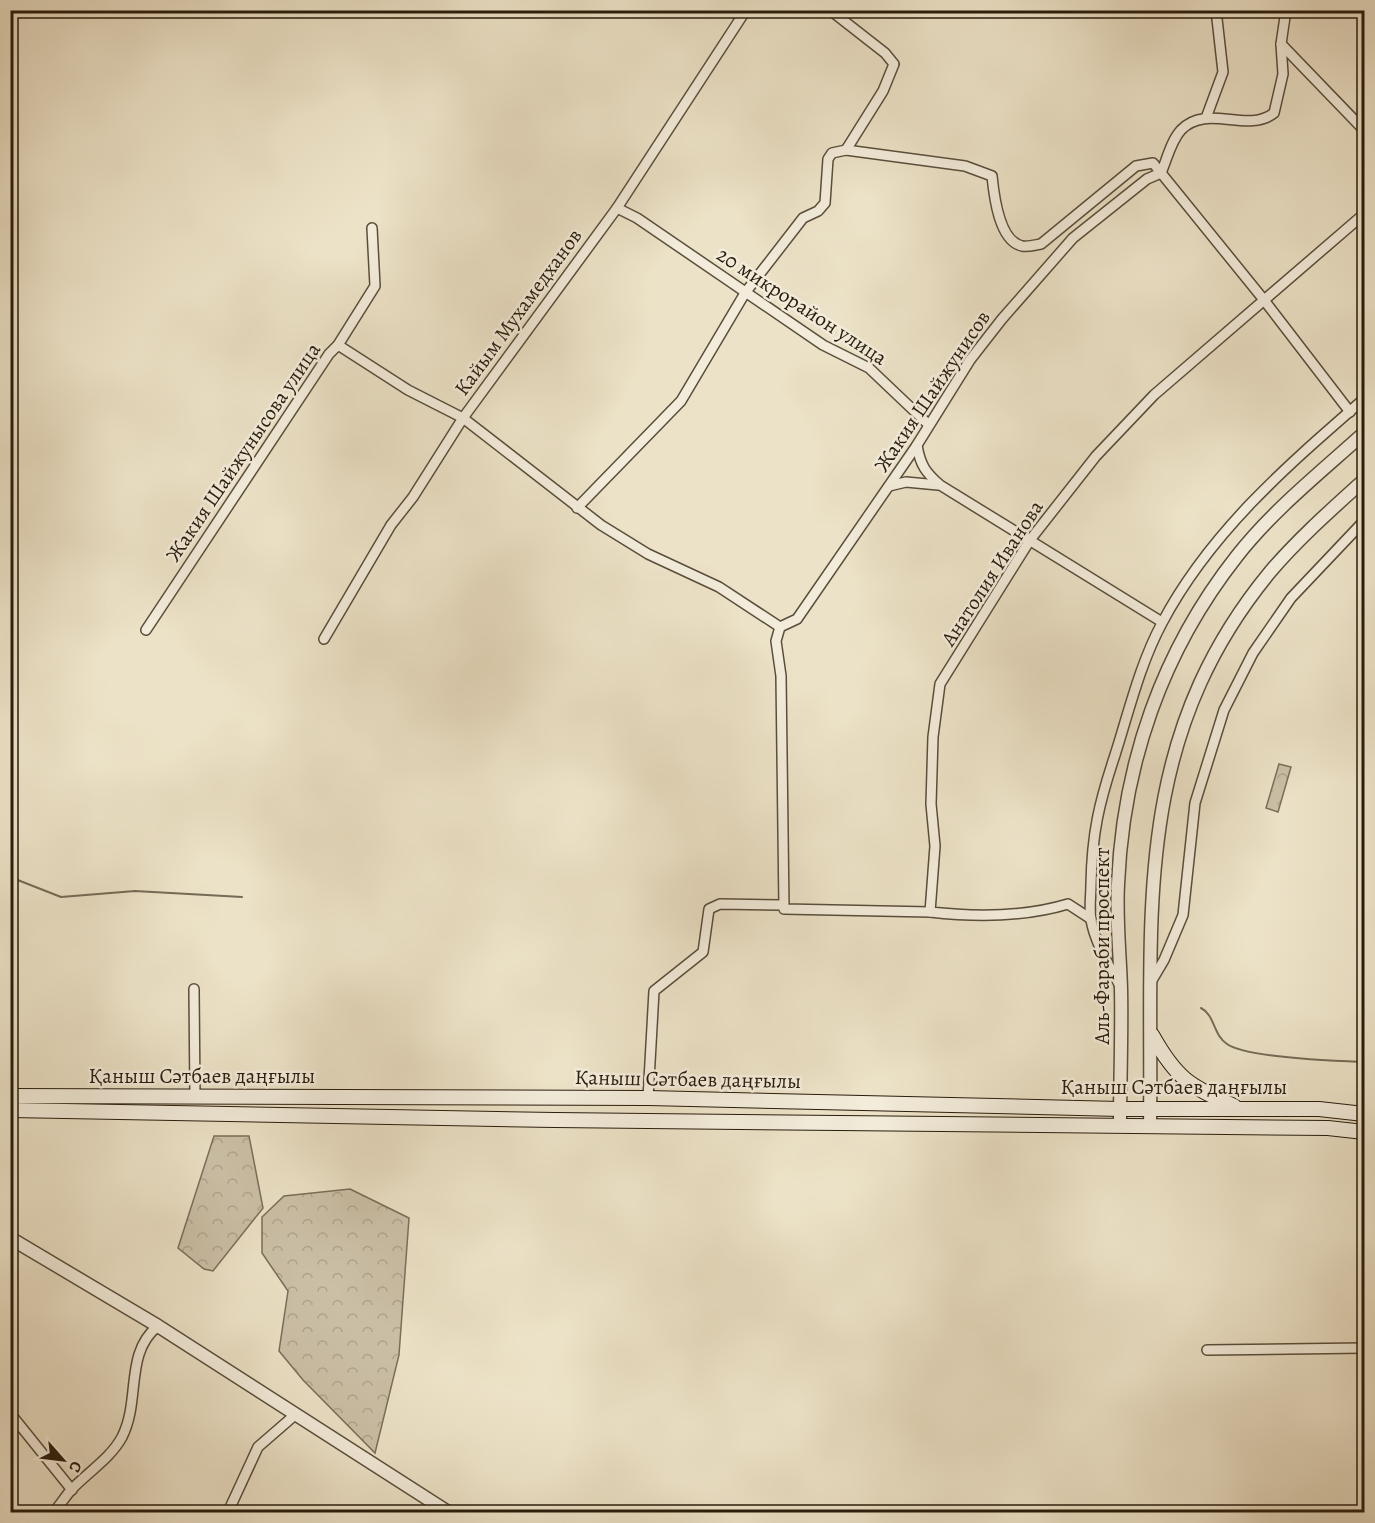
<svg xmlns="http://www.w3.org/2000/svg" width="1375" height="1523" font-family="Alegreya,serif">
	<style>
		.forest { fill: url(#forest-crowns); stroke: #7a6e5a; stroke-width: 1.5 }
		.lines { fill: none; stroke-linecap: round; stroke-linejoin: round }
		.stream { stroke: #756b56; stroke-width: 2 }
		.minor-casing { stroke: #594e3b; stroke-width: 12 }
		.tertiary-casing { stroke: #594e3b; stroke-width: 15 }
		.secondary-casing { stroke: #281c0c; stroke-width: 16 }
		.minor { stroke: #f3ecdb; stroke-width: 9 }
		.tertiary { stroke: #f3ecdb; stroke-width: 12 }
		.secondary { stroke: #f3ecdb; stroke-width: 14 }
		.labels { text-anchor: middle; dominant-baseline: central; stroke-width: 5; stroke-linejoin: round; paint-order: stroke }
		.street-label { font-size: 21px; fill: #281c0c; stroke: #f3ecdb }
	</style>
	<defs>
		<pattern id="forest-crowns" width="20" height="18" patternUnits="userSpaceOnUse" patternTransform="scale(1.5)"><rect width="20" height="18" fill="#cbc0a7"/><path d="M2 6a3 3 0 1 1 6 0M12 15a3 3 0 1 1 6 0" fill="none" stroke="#aea48f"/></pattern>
	</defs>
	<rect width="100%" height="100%" fill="#ece2c7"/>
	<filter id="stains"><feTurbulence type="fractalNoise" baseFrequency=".00333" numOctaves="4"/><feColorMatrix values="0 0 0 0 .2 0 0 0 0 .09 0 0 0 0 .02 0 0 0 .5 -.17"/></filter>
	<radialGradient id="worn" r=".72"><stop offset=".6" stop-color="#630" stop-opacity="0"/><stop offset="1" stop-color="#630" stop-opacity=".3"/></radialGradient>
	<g class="forest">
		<path d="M1279,764l12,3 -13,45 -12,-4z"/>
		<path d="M214,1136h35l14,72 -50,63 -9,-2 -26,-21z"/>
		<path d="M350,1189l59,29 -10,137 -24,98 -72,-73 -24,-29 9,-60 -26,-38v-36l22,-21z"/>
	</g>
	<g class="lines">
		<g class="stream">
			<path d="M10,877l51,20 74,-6 107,6"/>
			<path d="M1201,1008c14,7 12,27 26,36 20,14 110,17 137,18"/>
		</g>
		<defs>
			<g id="minor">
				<path d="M830,10l55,43 9,11 -11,27 -37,59"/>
				<path d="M1281,44l83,86"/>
				<path d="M1206,118l17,-46 -7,-62"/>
				<path d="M617,208l20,10 186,127 46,23 60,57"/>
				<path d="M338,345l37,-59 -3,-58"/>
				<path d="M917,445c3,20 9,28 23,40l222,137"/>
				<path d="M889,486l17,-4 32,3"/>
				<path d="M577,508l104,-107 64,-108 58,-75 15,-7 7,-8 3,-44 4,-6 14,-3 119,16 27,10c2,20 7,65 30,70 6,1 13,-1 19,-2l95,-78 17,-3 111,137 86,112"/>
				<path d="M146,630l183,-276 9,-9 70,45 55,28 138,107 47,29 71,33 61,40"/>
				<path d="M324,639l67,-114 22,-28 50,-79 154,-210 129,-198"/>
				<path d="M930,912l-146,-3 -3,-233 -5,-35 4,-14 17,-8 120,-174 53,-85 32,-41 71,-81 74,-59 14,-6c6,-14 10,-32 20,-43 26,-27 66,4 93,-17l9,-39 -2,-30 5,-34"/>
				<path d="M1091,919l-23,-15c-43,13 -93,13 -138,8l5,-66 -4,-42 2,-67 7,-53 90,-144 66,-84 58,-61 210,-181"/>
				<path d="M1151,982l13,-22 19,-45 12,-112 29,-93 29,-57 38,-55 73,-77"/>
				<path d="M1120,986c-11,-21 -25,-43 -29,-66 -2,-11 0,-25 0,-36 1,-51 8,-81 24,-129 14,-44 25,-91 47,-132 48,-91 126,-158 202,-224"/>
				<path d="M194,989l1,109"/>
				<path d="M648,1098l6,-107 49,-39 6,-43 11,-5 62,1"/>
				<path d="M1207,1350l157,-2"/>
				<path d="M10,1413l62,77"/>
				<path d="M54,1512c6,-7 11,-15 17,-22 17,-18 39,-31 51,-53 19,-37 2,-84 36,-111"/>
				<path d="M228,1512l30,-65 38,-33"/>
			</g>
			<g id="tertiary">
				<path d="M1120,1125c0,-45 2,-91 1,-136 -1,-35 -5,-70 -3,-105 5,-120 44,-233 119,-328 36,-46 84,-84 127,-123"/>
				<path d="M1150,1126c3,-206 -21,-383 120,-554 29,-34 62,-63 94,-92"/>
				<path d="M10,1238l148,88 290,186"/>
			</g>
			<g id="secondary">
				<path d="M1152,1035c24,43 37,51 82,71"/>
				<path d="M10,1096l638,2 472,11h199l45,5"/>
				<path d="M10,1110l545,10 773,8 36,4"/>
			</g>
		</defs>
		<use href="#minor" class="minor-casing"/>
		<use href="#tertiary" class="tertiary-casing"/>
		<use href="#secondary" class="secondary-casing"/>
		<use href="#minor" class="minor"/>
		<use href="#tertiary" class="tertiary"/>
		<use href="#secondary" class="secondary"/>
	</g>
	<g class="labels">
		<g class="street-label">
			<text transform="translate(802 306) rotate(33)">20 микрорайон улица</text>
			<text transform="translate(518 312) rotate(-54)">Кайым Мухамедханов</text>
			<text transform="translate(932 391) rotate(-56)">Жакия Шайжунисов</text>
			<text transform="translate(243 452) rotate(-56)">Жакия Шайжунысова улица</text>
			<text transform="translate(992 573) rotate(-57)">Анатолия Иванова</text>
			<text transform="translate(1102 946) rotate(-90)">Аль-Фараби проспект</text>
			<text x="202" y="1076">Қаныш Сәтбаев даңғылы</text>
			<text transform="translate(688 1079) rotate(1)">Қаныш Сәтбаев даңғылы</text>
			<text x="1174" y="1087">Қаныш Сәтбаев даңғылы</text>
		</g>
	</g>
	<rect width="1375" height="1523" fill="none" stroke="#ece2c7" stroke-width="36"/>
	<rect x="12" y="12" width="1351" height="1499" fill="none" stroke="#281c0c" stroke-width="3"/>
	<rect x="18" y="18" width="1339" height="1487" fill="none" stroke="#281c0c" stroke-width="1.5"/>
	<g transform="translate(63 1460) rotate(118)" stroke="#f3ecdb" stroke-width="4.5" paint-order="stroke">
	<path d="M0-4.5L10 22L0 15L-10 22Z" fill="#281c0c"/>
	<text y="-9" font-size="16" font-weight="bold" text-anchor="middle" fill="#281c0c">С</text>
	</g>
	<rect width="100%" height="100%" filter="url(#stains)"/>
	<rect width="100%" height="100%" fill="url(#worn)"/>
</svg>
